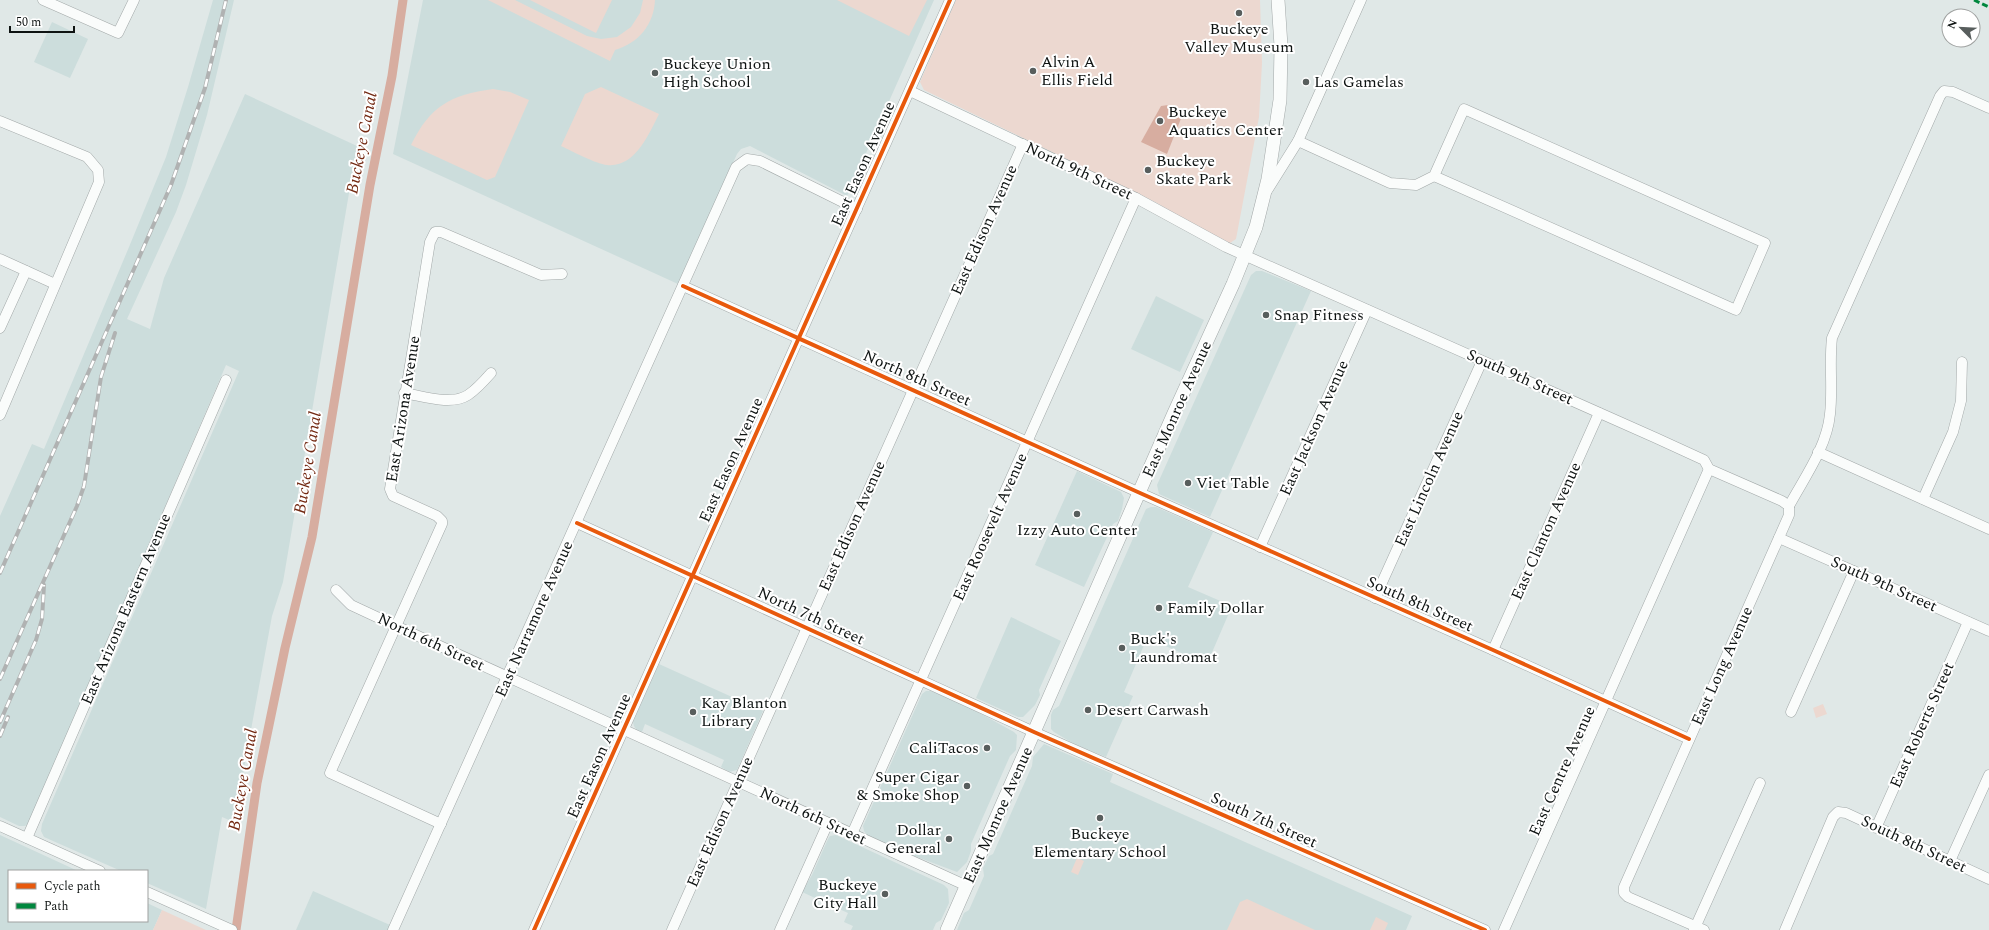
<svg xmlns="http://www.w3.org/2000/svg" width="1989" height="930" font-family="Spectral,serif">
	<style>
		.built { fill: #ccdddc }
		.green { fill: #ecd8d0 }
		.water { fill: #d7ada0 }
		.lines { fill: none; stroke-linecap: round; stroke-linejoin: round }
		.canal { stroke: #d7ada0; stroke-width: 9 }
		.minor-casing { stroke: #a2a8a8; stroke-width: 11 }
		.major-casing { stroke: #a2a8a8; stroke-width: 14 }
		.minor { stroke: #fafcfb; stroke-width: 10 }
		.major { stroke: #fafcfb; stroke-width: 13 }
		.rail-casing { stroke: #b0b2b2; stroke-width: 4 }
		.rail { stroke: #fff; stroke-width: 2.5; stroke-dasharray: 8; stroke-linecap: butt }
		.quiet { stroke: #00873e; stroke-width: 3; stroke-dasharray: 6 3; stroke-linecap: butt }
		.cycleway-casing { stroke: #fff; stroke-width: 6 }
		.cycleway { stroke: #e8590c; stroke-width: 4 }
		.poi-dot { fill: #585e5d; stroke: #fff; stroke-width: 1.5 }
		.labels { text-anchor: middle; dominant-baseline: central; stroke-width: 4; stroke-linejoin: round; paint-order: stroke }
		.poi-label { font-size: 16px; fill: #0e1312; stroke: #fff; text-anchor: start }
		.street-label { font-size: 16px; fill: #0e1312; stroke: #fff }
		.water-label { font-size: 17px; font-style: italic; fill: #722811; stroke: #fff }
	</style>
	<rect width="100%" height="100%" fill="#e0e8e7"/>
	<g class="built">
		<path d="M213,0h21l-27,115 -21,70 -10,27 -49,107 23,10 14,-51 81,-184 112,52 -74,436 -11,34 -38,206 -12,-5 -16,92 -59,-26v-12h-26l-77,-34 -3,-6 1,-7 197,-453 -13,-6 -197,458 -4,3h-6l-19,-9v-301l32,-72 12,5 85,-202 37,-90 22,-70z"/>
		<path d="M423,0h511l-87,196 -97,-50 -9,3 -4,5 -59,130 -285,-130z"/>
		<path d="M52,22l36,17 -18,39 -36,-16z"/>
		<path d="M1256,271h6l49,20 -101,226 -51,-23 -2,-9 94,-210z"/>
		<path d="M1156,296l48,24 -24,52 -49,-23z"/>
		<path d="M1077,471l44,21 3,6 -2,11 -4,12 -5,3 -29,63 -49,-22z"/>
		<path d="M1151,507h5l57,25 -25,55 44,19 -25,58 -60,-26 -23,54 9,4 -27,61 -32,-13 -20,-12 -3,-3v-14l2,-5 6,-4 87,-197z"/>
		<path d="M1011,617l50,24 -22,49 1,5 -5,10 -12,12h-5l-42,-19z"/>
		<path d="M659,664l104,47 -26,59 -8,2 -8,-5 3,-7 -79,-36 -3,8 -5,-1 -3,-5 -1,-4z"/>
		<path d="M926,691h5l34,14 49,27 3,3 -1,15 -6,6 -39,88v7l-4,11 -10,10 -48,-18 -42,-19 -3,-4 -1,-5 59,-132z"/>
		<path d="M1044,744l69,30 -3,8 302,134 -6,14h-449l7,-17 5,-3 15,-34 -1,-8 6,-12 4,-2 39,-88 1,-9z"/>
		<path d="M0,835l78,36h-69v50h138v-18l15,7 -9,20h-153z"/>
		<path d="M836,835l108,50 4,4 1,14 -8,17 -5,3 -3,7h-82l2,-4 -9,-4 4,-9 -46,-21 10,-17 16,-36 2,-3z"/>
		<path d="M313,891l77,34 -2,5h-92z"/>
	</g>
	<g class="green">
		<path d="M488,0h27l72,36 14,3 16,-2 14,-10 9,-14 3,-13h12c-1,24 -16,43 -40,50l-5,11z"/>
		<path d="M530,0h82l-16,33z"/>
		<path d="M837,0h90l-18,36z"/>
		<path d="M956,0h304l2,63 -3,54 -23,122 -6,4 -41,-20 -32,-20 -233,-113 -4,-8z"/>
		<path d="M601,87l58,27c-10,20 -24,54 -52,51 -11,-1 -35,-14 -46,-19l24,-52z"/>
		<path d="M493,89l17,3 19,8 -34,77 -8,3 -76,-35c19,-39 39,-50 82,-56z"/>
		<path d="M1823,704l4,10 -11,4 -3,-10z"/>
		<path d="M1077,858l7,3 -6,14 -7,-3z"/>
		<path d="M1247,899l68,31h-88l13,-28z"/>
		<path d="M162,910l44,20h-53z"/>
		<path d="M1376,917l12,6 -3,7h-15z"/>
	</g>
	<path class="water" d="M1168,105l11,4 3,7 -15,38 -26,-12 20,-36z"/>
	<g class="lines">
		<path class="canal" d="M236,930l21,-147 28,-135 27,-111 58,-352 22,-109 11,-76"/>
		<defs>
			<g id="minor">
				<path d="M43,0l75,33 16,-33"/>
				<path d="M910,91l226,107 90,49 430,191 48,22 5,9 73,32 7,5"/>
				<path d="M0,121l87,36 11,13 1,12 -99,233"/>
				<path d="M1298,141l92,42 26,2 18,-9 30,-67 301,134 -29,67 -302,-134"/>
				<path d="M1268,189l30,-48 63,-141"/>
				<path d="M0,259l55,25"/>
				<path d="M683,286l457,207 353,157 196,89"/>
				<path d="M0,328l26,-57"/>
				<path d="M404,393c19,3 47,13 64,2 9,-6 16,-14 23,-22"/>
				<path d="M1818,452l171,77"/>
				<path d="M1923,499l30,-67 8,-31 1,-39"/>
				<path d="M1789,506c15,-28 38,-59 41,-92 3,-25 -1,-51 2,-76l108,-242 4,-5 9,1 36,16"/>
				<path d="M577,523l457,209 451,198"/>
				<path d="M1779,538l210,93"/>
				<path d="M1260,547l107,-237"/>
				<path d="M336,590l15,15 45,21 571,260"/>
				<path d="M1375,598l107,-237"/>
				<path d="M1493,650l106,-237"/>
				<path d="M1791,712l63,-141"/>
				<path d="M441,824l-111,-51 112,-249v-3l-5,-5 -44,-20 -3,-7 40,-247 5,-10h6l100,43 21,-1"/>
				<path d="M0,826l100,45"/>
				<path d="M1876,828l92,-206"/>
				<path d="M852,834l284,-636"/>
				<path d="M27,838l199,-458"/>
				<path d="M1950,861l39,-86"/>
				<path d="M147,892l85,38"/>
				<path d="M393,930l343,-763 11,-8 13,2 97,48"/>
				<path d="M534,930l416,-930"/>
				<path d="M672,930l351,-786"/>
				<path d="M780,930l48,-107"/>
				<path d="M1504,930l205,-461"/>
				<path d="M1694,930l66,-147"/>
				<path d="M1704,930l-76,-33 -4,-4v-6l165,-372v-9"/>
				<path d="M1785,930l48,-113 5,-5 8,1 143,66"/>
			</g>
			<path id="major" d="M947,930l227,-517 59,-129 23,-57 12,-48 12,-79 1,-54 -3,-46"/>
		</defs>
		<use href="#minor" class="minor-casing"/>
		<use href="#major" class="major-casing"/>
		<use href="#minor" class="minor"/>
		<use href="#major" class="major"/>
		<defs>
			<g id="rail">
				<path d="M0,573l171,-388 34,-97 21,-88"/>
				<path d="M0,679l77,-173 7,-20 17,-109 14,-44"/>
				<path d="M0,722l36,-82 6,-21 2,-34"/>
				<path d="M0,736l8,-19"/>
			</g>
		</defs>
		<use href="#rail" class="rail-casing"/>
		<use href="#rail" class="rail"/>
		<path class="quiet" d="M1974,0l15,7"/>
		<defs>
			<g id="cycleway">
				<path d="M683,286l457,207 353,157 196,89"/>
				<path d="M577,523l457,209 451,198"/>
				<path d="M534,930l416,-930"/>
			</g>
		</defs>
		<use href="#cycleway" class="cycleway-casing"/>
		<use href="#cycleway" class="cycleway"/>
	</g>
	<g class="poi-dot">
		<circle cx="1239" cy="13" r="4"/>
		<circle cx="1033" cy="71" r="4"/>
		<circle cx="655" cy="73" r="4"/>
		<circle cx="1306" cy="82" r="4"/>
		<circle cx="1160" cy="121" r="4"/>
		<circle cx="1148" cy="170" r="4"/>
		<circle cx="1266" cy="315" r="4"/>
		<circle cx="1188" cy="483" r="4"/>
		<circle cx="1077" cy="514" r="4"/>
		<circle cx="1159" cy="608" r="4"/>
		<circle cx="1122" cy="648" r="4"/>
		<circle cx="1088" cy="710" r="4"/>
		<circle cx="693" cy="712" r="4"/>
		<circle cx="987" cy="748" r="4"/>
		<circle cx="967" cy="786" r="4"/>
		<circle cx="1100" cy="818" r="4"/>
		<circle cx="949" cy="839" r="4"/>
		<circle cx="885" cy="894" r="4"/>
	</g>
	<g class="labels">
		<g class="poi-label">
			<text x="1239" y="29" text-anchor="middle">Buckeye<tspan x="1239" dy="18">Valley Museum</tspan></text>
			<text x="1041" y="62">Alvin A<tspan x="1041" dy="18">Ellis Field</tspan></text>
			<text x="663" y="64">Buckeye Union<tspan x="663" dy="18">High School</tspan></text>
			<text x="1314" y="82">Las Gamelas</text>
			<text x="1168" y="112">Buckeye<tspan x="1168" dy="18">Aquatics Center</tspan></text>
			<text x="1156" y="161">Buckeye<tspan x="1156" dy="18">Skate Park</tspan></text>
			<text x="1274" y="315">Snap Fitness</text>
			<text x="1196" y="483">Viet Table</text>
			<text x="1077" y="530" text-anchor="middle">Izzy Auto Center</text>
			<text x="1167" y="608">Family Dollar</text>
			<text x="1130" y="639">Buck's<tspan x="1130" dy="18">Laundromat</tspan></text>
			<text x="701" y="703">Kay Blanton<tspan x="701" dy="18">Library</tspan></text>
			<text x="1096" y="710">Desert Carwash</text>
			<text x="979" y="748" text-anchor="end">CaliTacos</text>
			<text x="959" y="777" text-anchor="end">Super Cigar<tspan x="959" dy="18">&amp; Smoke Shop</tspan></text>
			<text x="941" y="830" text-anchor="end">Dollar<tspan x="941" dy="18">General</tspan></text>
			<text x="1100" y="834" text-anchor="middle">Buckeye<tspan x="1100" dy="18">Elementary School</tspan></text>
			<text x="877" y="885" text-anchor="end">Buckeye<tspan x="877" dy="18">City Hall</tspan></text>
		</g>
		<g class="street-label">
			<text transform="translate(863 164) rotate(-66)">East Eason Avenue</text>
			<text transform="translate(1079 171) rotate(25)">North 9th Street</text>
			<text transform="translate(984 230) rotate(-66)">East Edison Avenue</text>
			<text transform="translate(1520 377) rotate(24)">South 9th Street</text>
			<text transform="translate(917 378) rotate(24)">North 8th Street</text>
			<text transform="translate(403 409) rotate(-81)">East Arizona Avenue</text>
			<text transform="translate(1177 409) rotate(-66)">East Monroe Avenue</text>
			<text transform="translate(1314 428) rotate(-66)">East Jackson Avenue</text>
			<text transform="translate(731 460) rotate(-66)">East Eason Avenue</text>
			<text transform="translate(1429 479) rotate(-66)">East Lincoln Avenue</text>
			<text transform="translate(852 526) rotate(-66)">East Edison Avenue</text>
			<text transform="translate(990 527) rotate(-66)">East Roosevelt Avenue</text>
			<text transform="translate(1546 531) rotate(-66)">East Clanton Avenue</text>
			<text transform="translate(1884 584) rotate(24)">South 9th Street</text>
			<text transform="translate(1420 604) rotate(24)">South 8th Street</text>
			<text transform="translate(126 609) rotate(-67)">East Arizona Eastern Avenue</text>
			<text transform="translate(811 616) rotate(25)">North 7th Street</text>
			<text transform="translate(534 619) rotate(-66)">East Narramore Avenue</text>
			<text transform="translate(431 642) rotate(25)">North 6th Street</text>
			<text transform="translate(1722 666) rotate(-66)">East Long Avenue</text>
			<text transform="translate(1922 725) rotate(-66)">East Roberts Street</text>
			<text transform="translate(599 756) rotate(-66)">East Eason Avenue</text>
			<text transform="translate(1562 771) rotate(-66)">East Centre Avenue</text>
			<text transform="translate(998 815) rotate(-66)">East Monroe Avenue</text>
			<text transform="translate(813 816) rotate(25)">North 6th Street</text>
			<text transform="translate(1264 820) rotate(24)">South 7th Street</text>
			<text transform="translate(720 822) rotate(-66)">East Edison Avenue</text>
			<text transform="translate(1914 844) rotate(25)">South 8th Street</text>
		</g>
		<g class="water-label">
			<text transform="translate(362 143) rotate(-79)">Buckeye Canal</text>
			<text transform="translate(308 463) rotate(-81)">Buckeye Canal</text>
			<text transform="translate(243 780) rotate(-80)">Buckeye Canal</text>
		</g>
	</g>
	<rect x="8" y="870" width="140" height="52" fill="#ffffff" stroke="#9fa1a0"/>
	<rect x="16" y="883" width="20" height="6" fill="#e8590c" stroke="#9fa1a0"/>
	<text x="44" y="890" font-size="12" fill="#0e1312">Cycle path</text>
	<rect x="16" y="903" width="20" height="6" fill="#00873e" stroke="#9fa1a0"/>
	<text x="44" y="910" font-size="12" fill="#0e1312">Path</text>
	<g transform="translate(1961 28) rotate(294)"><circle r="19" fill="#ffffff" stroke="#9fa1a0"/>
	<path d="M0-3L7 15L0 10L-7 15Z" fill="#585e5d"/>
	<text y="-6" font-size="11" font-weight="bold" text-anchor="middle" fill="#0e1312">N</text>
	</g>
	<path d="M10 26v6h64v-6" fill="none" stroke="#0e1312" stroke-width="2"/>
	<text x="16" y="26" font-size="12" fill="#0e1312" stroke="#ffffff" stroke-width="3" paint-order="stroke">50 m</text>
</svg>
